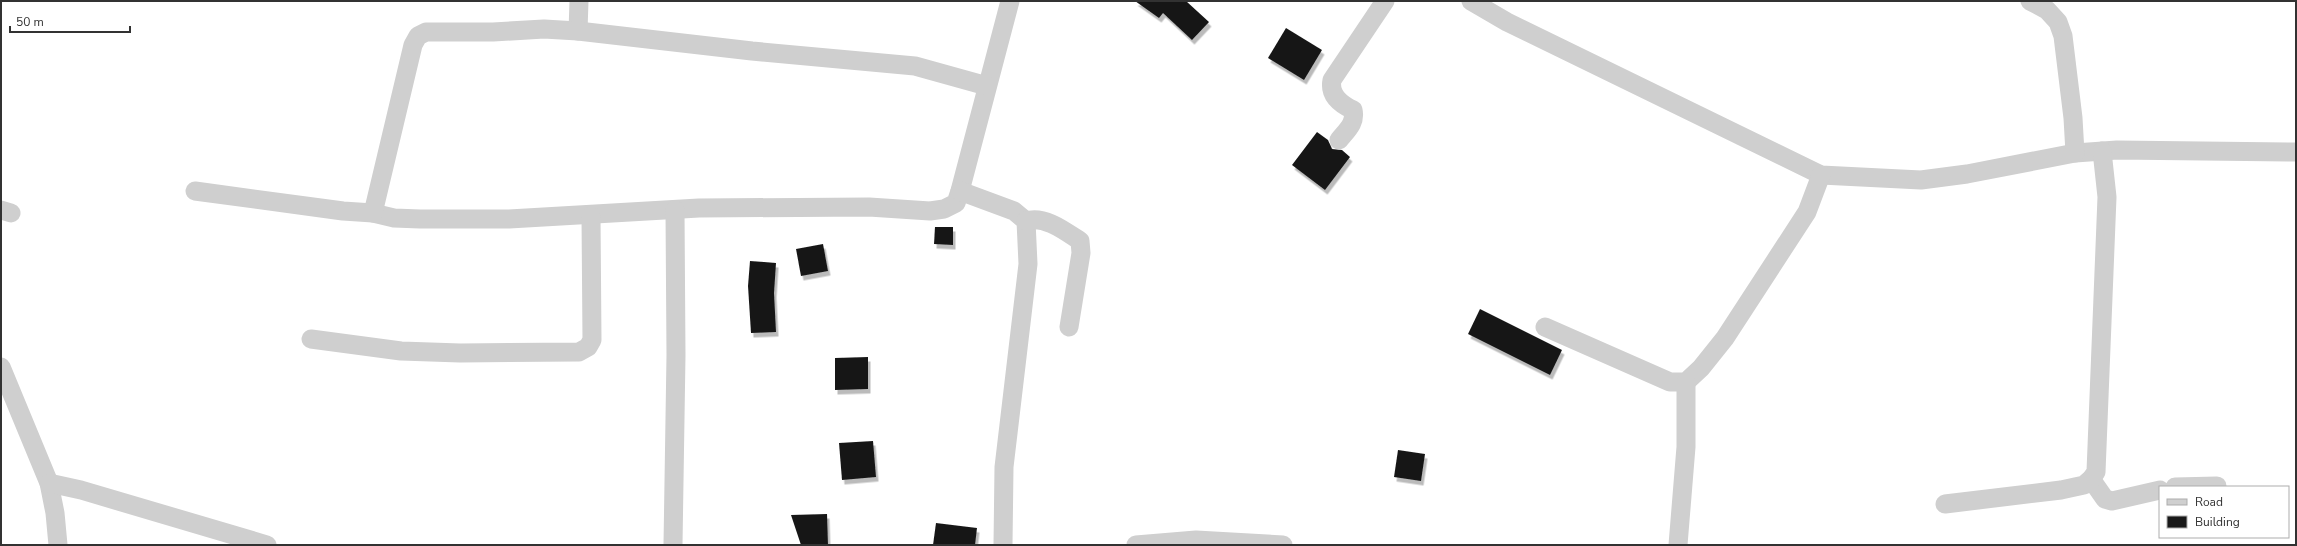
<svg xmlns="http://www.w3.org/2000/svg" width="2297" height="546" font-family="'Nunito Sans',sans-serif">
	<style>
		.building { fill: #191919; filter: url(#shadow) }
		.lines { fill: none; stroke-linecap: round; stroke-linejoin: round }
		.minor { stroke: #cfcfcf; stroke-width: 19 }
	</style>
	<defs>
		<filter id="shadow"><feDropShadow dx="2.5" dy="4.5" stdDeviation="0" flood-color="#0004"/></filter>
	</defs>
	<rect width="100%" height="100%" fill="#fff"/>
	<g class="building">
		<path d="M1135,1h51l23,21 -17,18 -29,-27 -4,5z"/>
		<path d="M1286,28l36,22 -18,30 -36,-22z"/>
		<path d="M1317,132l11,8 4,9 10,1 8,7 -25,33 -33,-25z"/>
		<path d="M935,227h18v18l-19,-1z"/>
		<path d="M823,244l5,27 -27,5 -5,-27z"/>
		<path d="M750,261l26,2 -2,30 2,39 -25,1 -3,-47z"/>
		<path d="M1480,309l82,41 -12,25 -82,-41z"/>
		<path d="M868,357v32l-33,1v-32z"/>
		<path d="M873,441l3,36 -34,3 -3,-37z"/>
		<path d="M1398,450l27,4 -4,27 -27,-4z"/>
		<path d="M827,514l1,31h-27l-10,-30z"/>
		<path d="M936,523l41,5 -2,17h-42z"/>
	</g>
	<g class="lines">
		<g class="minor">
			<path d="M1471,1l36,21 314,153 100,5 46,-6 108,-21 42,-3 179,2"/>
			<path d="M2030,1l17,9 11,12 5,14 10,82 2,35"/>
			<path d="M578,31l1,-30"/>
			<path d="M1339,140c8,-10 17,-17 14,-30 -13,-6 -24,-15 -21,-30l53,-79"/>
			<path d="M195,191l148,20 30,2 21,5 26,1h89l190,-11 170,-1 61,4 14,-2 12,-6 4,-12 50,-190"/>
			<path d="M960,191l54,20 12,10 2,43 -24,203 -1,78"/>
			<path d="M1,210l10,3"/>
			<path d="M373,213l40,-168 5,-9 8,-4h67l51,-3 34,2 174,20 163,15 72,20"/>
			<path d="M1026,221c18,-6 39,10 54,20l1,12 -12,74"/>
			<path d="M1545,327l125,55h16l15,-14 24,-30 82,-126 14,-37"/>
			<path d="M311,339l90,12 59,2 119,-1 9,-5 4,-7 -1,-124"/>
			<path d="M1,367l48,116 6,30 3,32"/>
			<path d="M2091,479l14,20 7,2 48,-11"/>
			<path d="M49,483l32,7 186,55"/>
			<path d="M2175,487l42,-1"/>
			<path d="M1945,504l116,-14 23,-5 7,-6 5,-7 11,-275 -5,-46"/>
			<path d="M673,545l3,-190 -1,-145"/>
			<path d="M1136,545l60,-5 87,5"/>
			<path d="M1678,545l8,-98v-65"/>
		</g>
	</g>
	<rect width="2297" height="546" fill="none" stroke="#323232" stroke-width="4"/>
	<rect x="2159" y="486" width="130" height="52" fill="#ffffff" stroke="#adadad"/>
	<rect x="2167" y="499" width="20" height="6" fill="#cfcfcf" stroke="#adadad"/>
	<text x="2195" y="506" font-size="12" fill="#323232">Road</text>
	<rect x="2167" y="516" width="20" height="12" fill="#191919" stroke="#adadad"/>
	<text x="2195" y="526" font-size="12" fill="#323232">Building</text>
	<path d="M10 26v6h120v-6" fill="none" stroke="#323232" stroke-width="2"/>
	<text x="16" y="26" font-size="12" fill="#323232" stroke="#ffffff" stroke-width="3" paint-order="stroke">50 m</text>
</svg>
